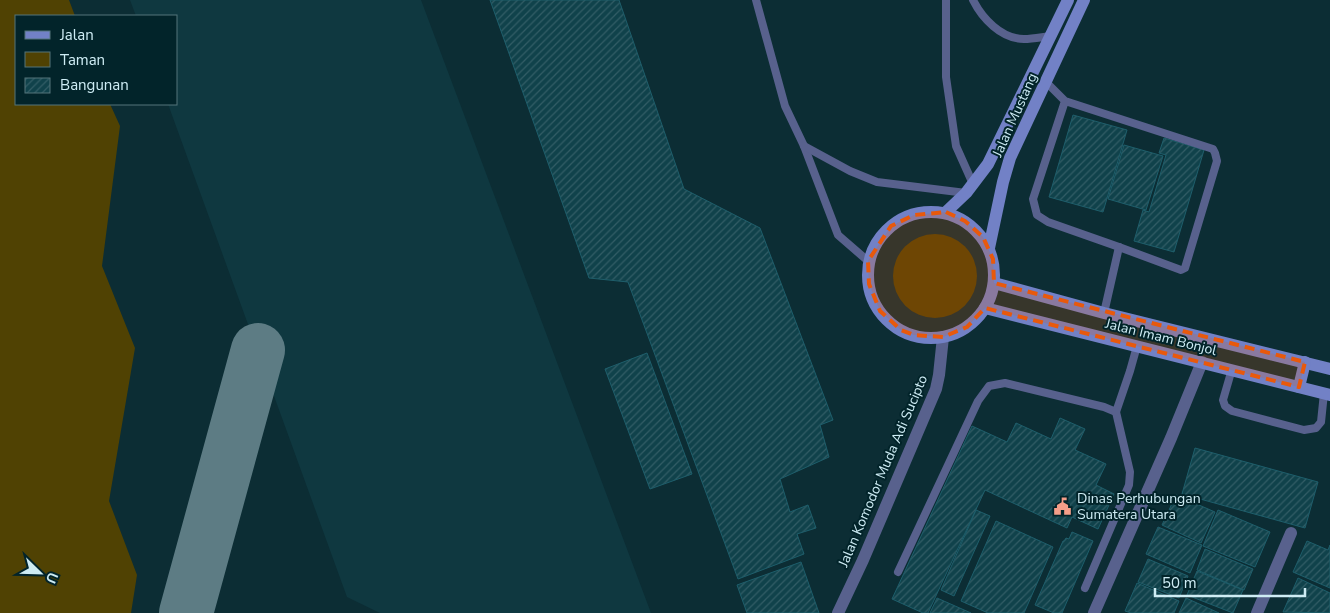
<svg xmlns="http://www.w3.org/2000/svg" width="1330" height="613" font-family="'Nunito Sans',sans-serif">
	<style>
		.built { fill: #0f3840 }
		.green { fill: #504203 }
		.lines { fill: none; stroke-linecap: round; stroke-linejoin: round }
		.taxiway { stroke: #5d7c84; stroke-width: 54 }
		.building { fill: url(#building-hatch); stroke: #1e5e6b }
		.service { stroke: #58618d; stroke-width: 8 }
		.minor { stroke: #58618d; stroke-width: 12 }
		.secondary { stroke: #7281c6; stroke-width: 12 }
		.marked { fill: #e8590c; fill-opacity: 0.2; stroke: #e8590c; stroke-width: 4; stroke-dasharray: 10 6; stroke-linejoin: round }
		.labels { text-anchor: middle; dominant-baseline: central; stroke-width: 4; stroke-linejoin: round; paint-order: stroke }
		.street-label { font-size: 14px; fill: #ceecf4; stroke: #02242a }
		.poi-label { font-size: 14px; fill: #ceecf4; stroke: #02242a; text-anchor: start }
	</style>
	<defs>
		<pattern id="building-hatch" width="6" height="6" patternUnits="userSpaceOnUse" patternTransform="scale(1.25)"><rect width="6" height="6" fill="#10424b"/><path d="M-1 1l2-2M0 6l6-6M5 7l2-2" fill="none" stroke="#325d66"/></pattern>
	</defs>
	<rect width="100%" height="100%" fill="#0c2d34"/>
	<path class="built" d="M130,0h291l230,613h-271l-33,-16 -179,-493h8v-88h-40z"/>
	<g class="green">
		<path d="M0,0h69l6,16h-59v88h94l10,22 -18,140 33,82 -26,153 28,74 -6,38h-131z"/>
		<circle cx="935" cy="276" r="42"/>
	</g>
	<g class="lines">
		<path class="taxiway" d="M186,613l72,-263"/>
	</g>
	<g class="building">
		<path d="M490,0h129l65,189 76,39 73,192 -13,5 9,32 -49,22 10,33 18,-7 8,23 -19,6 7,20 -66,25 -110,-297 -39,-4z"/>
		<path d="M1073,115l54,15 -24,82 -54,-15z"/>
		<path d="M1164,138l40,12 -30,102 -40,-11 9,-31 6,2 17,-57 -7,-2z"/>
		<path d="M1124,145l39,11 -17,54 -38,-11z"/>
		<path d="M647,353l45,121 -42,15 -45,-120z"/>
		<path d="M1060,418l25,11 -10,21 31,14 -10,21 18,9 -16,35 -26,-12 -5,11 -82,-38 -57,123h-5l-31,-14 80,-173 35,16 9,-19 35,16z"/>
		<path d="M1195,448l123,34 -13,46 -123,-34z"/>
		<path d="M1176,495l39,17 -14,31 -39,-18z"/>
		<path d="M976,510l14,6 -36,80 -13,-6z"/>
		<path d="M1218,510l52,22 -15,35 -52,-21z"/>
		<path d="M996,521l57,26 -29,66h-36l-27,-12z"/>
		<path d="M1158,527l44,18 -12,28 -44,-19z"/>
		<path d="M1072,532l21,9 -31,72h-8l-19,-8 28,-64h1l2,-3 3,1z"/>
		<path d="M1307,541l21,9 2,-5v43l-37,-16z"/>
		<path d="M1205,549l48,20 -9,21 -47,-20z"/>
		<path d="M1148,559l40,17 -9,22 -41,-16z"/>
		<path d="M801,562l18,51h-72l-10,-28z"/>
		<path d="M1197,571l46,19 -10,23 -46,-18z"/>
		<path d="M1298,578l32,15v20l-47,-1z"/>
		<path d="M1137,583l42,18 -5,12h-43l-6,-2z"/>
		<path d="M937,598l34,15h-41z"/>
		<path d="M1186,598l33,15h-40z"/>
	</g>
	<g class="lines">
		<g class="service">
			<path d="M756,0l29,106 19,40 34,89 30,26"/>
			<path d="M946,0v77l10,69 17,38"/>
			<path d="M973,0c9,18 28,39 51,39 9,0 18,-2 27,-3"/>
			<path d="M1046,82l19,19 148,48 2,4 2,8 -32,107 -4,2 -62,-23 -71,-25 -11,-7 -4,-16 32,-98"/>
			<path d="M804,146l46,25 27,11 89,11"/>
			<path d="M1104,313l15,-66"/>
			<path d="M1232,369l-9,31 2,6 7,5 72,19 12,-2 5,-6 3,-29"/>
			<path d="M898,572l80,-171 11,-15 16,-3 99,24 12,5 14,-41 7,-25"/>
			<path d="M1085,588l44,-103 1,-13 -14,-60"/>
		</g>
		<g class="minor">
			<path d="M838,613l25,-53 73,-171 3,-14 4,-38"/>
			<path d="M1094,613l77,-175 31,-76"/>
			<path d="M1257,613l34,-80"/>
		</g>
		<g class="secondary">
			<path d="M946,212l20,-19 22,-29 80,-164"/>
			<circle cx="931" cy="275" r="63"/>
			<path d="M989,248l14,-66 7,-24 74,-158"/>
			<path d="M994,283l110,30 226,56"/>
			<path d="M985,308l345,87"/>
			<path d="M1299,387l6,-25"/>
		</g>
	</g>
	<path class="marked" d="M946,212l19,9 18,16 10,22 1,24 311,79 -6,25 -314,-79 -18,19 -24,10 -29,-2 -13,-5 -21,-19 -11,-27 -1,-23 23,-35 23,-11z"/>
	<defs>
		<symbol id="civic-bare" viewBox="-9 -9 18 18"><path d="M-.6-6.5H3V-4.5H.6V-3L4-1V1h2V6H-6V1h2V-1L-.6-3ZM-1.2 2.5V6h2.4V2.5Z" fill="#f49e89" stroke="#02242a" stroke-width="2.5" paint-order="stroke"/></symbol>
	</defs>
	<g fill-rule="evenodd">
		<use href="#civic-bare" x="1050" y="494" width="25" height="25"/>
	</g>
	<g class="labels">
		<g class="street-label">
			<text transform="translate(1015 115) rotate(-66)">Jalan Mustang</text>
			<text transform="translate(1161 337) rotate(14)">Jalan Imam Bonjol</text>
			<text transform="translate(883 471) rotate(-67)">Jalan Komodor Muda Adi Sucipto</text>
		</g>
		<g class="poi-label">
			<text x="1077" y="498">Dinas Perhubungan<tspan x="1077" dy="16">Sumatera Utara</tspan></text>
		</g>
	</g>
	<rect x="15" y="15" width="162" height="90" fill="#02242a" stroke="#54747b"/>
	<rect x="25" y="31" width="25" height="8" fill="#7281c6" stroke="#54747b"/>
	<text x="60" y="40" font-size="15" fill="#ceecf4">Jalan</text>
	<rect x="25" y="52" width="25" height="15" fill="#504203" stroke="#54747b"/>
	<text x="60" y="65" font-size="15" fill="#ceecf4">Taman</text>
	<rect x="25" y="78" width="25" height="15" fill="url(#building-hatch)" stroke="#54747b"/>
	<text x="60" y="90" font-size="15" fill="#ceecf4">Bangunan</text>
	<g transform="translate(40 573) rotate(113)" stroke="#02242a" stroke-width="4" paint-order="stroke">
	<path d="M0-4L9 19L0 12L-9 19Z" fill="#ceecf4"/>
	<text y="-8" font-size="14" font-weight="bold" text-anchor="middle" fill="#ceecf4">U</text>
	</g>
	<path d="M1155 588v8h150v-8" fill="none" stroke="#ceecf4" stroke-width="2.5"/>
	<text x="1162" y="588" font-size="15" fill="#ceecf4" stroke="#02242a" stroke-width="4" paint-order="stroke">50 m</text>
</svg>
